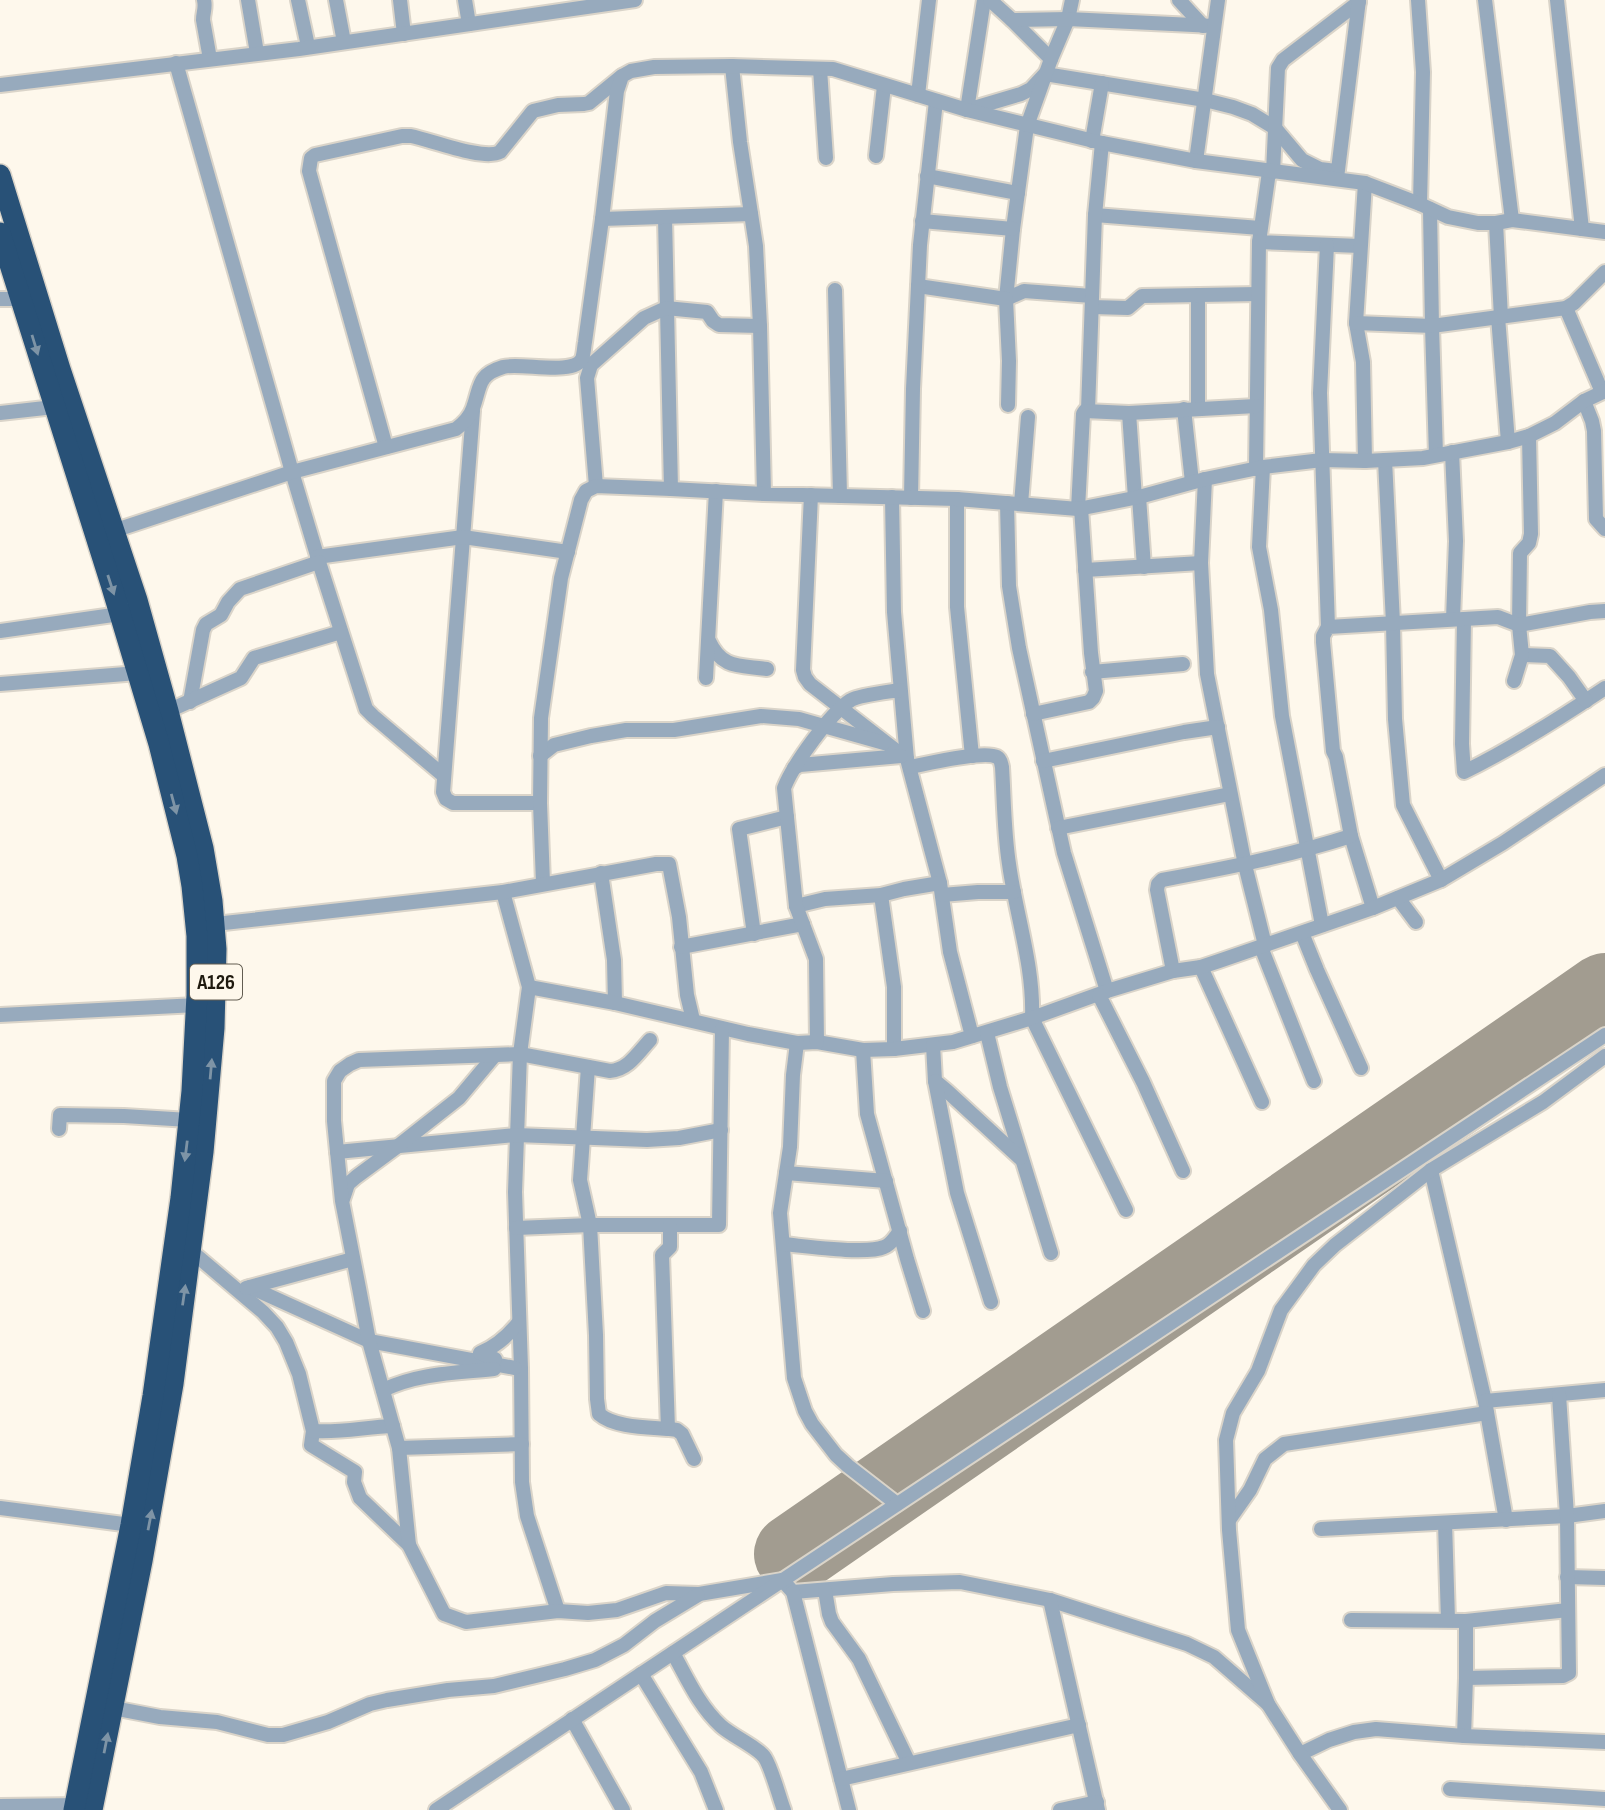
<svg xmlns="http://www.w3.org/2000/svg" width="1605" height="1810" font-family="'Sofia Sans Condensed',sans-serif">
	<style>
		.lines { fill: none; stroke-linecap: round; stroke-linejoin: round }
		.runway { stroke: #a29c90; stroke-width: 80 }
		.street-casing { stroke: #dad4c9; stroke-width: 18 }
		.highway-casing { stroke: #dad4c9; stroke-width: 24 }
		.street { stroke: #97aabd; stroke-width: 14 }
		.highway { stroke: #285177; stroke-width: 21 }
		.oneway { fill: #7e94a6 }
		.labels { text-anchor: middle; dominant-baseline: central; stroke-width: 5; stroke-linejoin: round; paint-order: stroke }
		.shield { fill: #fef8ec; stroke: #625d51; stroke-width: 2 }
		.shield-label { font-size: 21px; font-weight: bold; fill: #1f1a0f }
	</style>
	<rect width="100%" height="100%" fill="#fef8ec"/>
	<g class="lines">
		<path class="runway" d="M794,1554l811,-561"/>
		<defs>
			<g id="street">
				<path d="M204,0c2,8 -1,12 -1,20l7,39"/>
				<path d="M248,0l9,53"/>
				<path d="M298,0l10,46"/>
				<path d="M336,0l8,42"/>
				<path d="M400,0l4,34"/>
				<path d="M465,0l4,24"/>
				<path d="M984,0l-17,110 54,-16 10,-5 14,-15 160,26 28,7 19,7 23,14 27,32 18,9 16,2"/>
				<path d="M990,0l22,20 39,39"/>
				<path d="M1072,0l-4,19 -17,40 -24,67 -14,103 -7,70 18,-8 68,5"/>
				<path d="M1179,0l24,26"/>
				<path d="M1418,0l5,72 -3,132"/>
				<path d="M1485,0l27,220"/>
				<path d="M1557,0l25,229"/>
				<path d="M1012,20l56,-1 146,7"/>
				<path d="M176,63l116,409 27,90 47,147 7,7 71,60"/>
				<path d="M732,66l8,76 16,104 4,80 4,168"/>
				<path d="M820,69l6,89"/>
				<path d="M0,85l299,-36 336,-49"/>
				<path d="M918,95l11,-95"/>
				<path d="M1092,141l10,-58"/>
				<path d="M876,156l8,-70"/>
				<path d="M1196,161l22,-161"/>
				<path d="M1269,172l-10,70 101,4"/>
				<path d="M1273,172l5,-104 5,-8 76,-58"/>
				<path d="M927,176l91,17"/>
				<path d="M1337,178l22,-178"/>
				<path d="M1365,183l-9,140 7,39 2,99"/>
				<path d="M1430,209l2,117 4,129"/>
				<path d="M1095,215l165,13"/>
				<path d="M665,218l6,271"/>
				<path d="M602,219l149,-5"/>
				<path d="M922,221l91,8"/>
				<path d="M1496,223l5,94"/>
				<path d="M1327,245l-7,148 8,234"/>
				<path d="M918,286l88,13 3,62 -1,44"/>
				<path d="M835,290l5,206"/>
				<path d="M1198,295v114"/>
				<path d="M0,299h21"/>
				<path d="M1092,307l36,1 14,-12 116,-2"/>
				<path d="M1566,308l36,84"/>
				<path d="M1498,317l10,125"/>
				<path d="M1356,323l76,3 134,-18 8,-5 31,-31"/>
				<path d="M1584,401l8,20 2,10 2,88 9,10"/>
				<path d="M1184,409l8,73"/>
				<path d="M1088,410l7,-195 7,-72"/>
				<path d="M473,411l-30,381 3,7 7,4h87"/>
				<path d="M0,413l54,-6"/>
				<path d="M1129,413l6,85"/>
				<path d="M386,447l-77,-276 2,-13 4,-3 87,-19h9c20,4 73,25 89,16l33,-41 25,-6 26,-1 5,-1 33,-27"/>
				<path d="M1452,452l4,89 -3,78"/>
				<path d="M1385,460l8,163 2,96 8,86 38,75"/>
				<path d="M1263,467l-4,80 12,63 11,106 40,209"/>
				<path d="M1256,469l3,-227"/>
				<path d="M1205,479l-4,84 6,111 38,191 20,80"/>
				<path d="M596,486l-9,-108 4,-13 53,-47 22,-10 41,4 6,9 6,4 41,1"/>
				<path d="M811,495l-8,175 2,7 5,7 97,75"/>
				<path d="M892,497l2,115 13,147 33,124 10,69 22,84"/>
				<path d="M1139,497l5,70"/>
				<path d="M911,498l2,-109 7,-144 16,-144"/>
				<path d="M957,499v108l15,149"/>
				<path d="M1007,503l2,83 10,62 45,205 43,138"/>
				<path d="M1021,504l7,-87"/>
				<path d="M1078,509l5,-95 2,-3 44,2 127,-7"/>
				<path d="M107,533l185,-61 164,-43c8,-6 14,-12 17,-21 8,-22 4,-33 30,-41 17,-5 70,9 79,-8 2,-5 2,-12 3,-17l17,-123 15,-128 5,-15 9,-5 23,-4 78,-1 101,3 134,41 135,33 94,18 169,22 55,21 28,13 30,6h18l16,-3 93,12"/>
				<path d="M317,557l146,-20 105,15"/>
				<path d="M1085,570l116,-7"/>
				<path d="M1464,619l-2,125 2,28c49,-24 96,-54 141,-84"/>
				<path d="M0,631l120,-17"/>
				<path d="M709,641c13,28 30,24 58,28"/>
				<path d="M1522,655l28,1 19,21 17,24"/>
				<path d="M1092,672l91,-8"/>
				<path d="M706,678l10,-187"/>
				<path d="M1514,681l8,-26 -3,-30 1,-72 9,-10 2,-9 -2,-98"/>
				<path d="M0,684l138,-11"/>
				<path d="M190,702l13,-72 3,-6 15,-9 7,-13 12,-13 79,-27"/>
				<path d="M168,711l73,-33 13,-20 87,-26"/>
				<path d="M1033,714l56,-12 4,-4 3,-7 -5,-38 -10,-145"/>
				<path d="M540,756l14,-11 37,-9 35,-6h48l87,-14 38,3 85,24"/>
				<path d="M1043,761l141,-29 34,-5"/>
				<path d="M910,767c16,-3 74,-17 87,-10 4,2 4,6 5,10 2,32 2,65 7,97 7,51 25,102 23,154l94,192"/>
				<path d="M794,768l6,-3 101,-9"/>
				<path d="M1058,828l172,-34"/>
				<path d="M601,873l13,87 1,43"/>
				<path d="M543,883l-3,-80 1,-85 20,-140 20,-78 5,-9 10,-5 75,3 93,5 193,5 121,10 61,-12 66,-18 58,-12 59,-7 43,1 58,-3 85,-16 21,-6 26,-13 29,-22 21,-10"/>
				<path d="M503,892l26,95 -9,67 -5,138 6,176 1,114 5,34 31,95"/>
				<path d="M881,895l13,92v62"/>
				<path d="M942,895l36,-3h36"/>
				<path d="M1398,898l18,24"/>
				<path d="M796,906l29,-7 56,-4 23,-6 36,-6"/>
				<path d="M1373,908l-22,-72 -15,-79 -3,-6 -10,-109v-6l5,-9 170,-10 21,8 71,-13 15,-1"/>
				<path d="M215,924l288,-32 153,-28h13l10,53 8,78 6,25"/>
				<path d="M1302,933l15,37 44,98"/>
				<path d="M754,934l-15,-105 48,-12"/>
				<path d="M681,947l122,-23"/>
				<path d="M1261,947l53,134"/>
				<path d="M1201,967l61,135"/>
				<path d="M1173,971l-16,-81 1,-6 4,-4c64,-12 127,-24 189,-44"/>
				<path d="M529,987l86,16 133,31 49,9 20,-1 46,8 31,-1 59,-7 79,-24 75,-27 66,-20 28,-4 18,-6 154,-53 68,-28 62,-37 102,-68"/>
				<path d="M1099,995l44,87 40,89"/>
				<path d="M0,1015l197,-10"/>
				<path d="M987,1033l13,54 51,166"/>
				<path d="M817,1042l-1,-83 -20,-53 -12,-118c9,-23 46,-75 67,-88 9,-5 37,-8 49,-10"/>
				<path d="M797,1043l-4,32 -3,72 -10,66 14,165 11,33 7,13 24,31 12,11 49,38"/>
				<path d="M933,1045l2,36 12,10 73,67"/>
				<path d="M863,1050l4,64 40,145 16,52"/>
				<path d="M588,1067l-8,113 10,45 6,110 1,64 2,15c17,15 56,13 78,16l5,4 12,25"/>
				<path d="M935,1081l22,112 34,109"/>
				<path d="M59,1129l1,-14 64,1 65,4"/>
				<path d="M337,1152l179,-17 131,5 32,-2 42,-8"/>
				<path d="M1431,1170l54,231 21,119"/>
				<path d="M786,1173l100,8"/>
				<path d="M343,1199l5,-15 8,-7 42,-31 61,-48 36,-43"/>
				<path d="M516,1228l74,-3h129l3,-196"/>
				<path d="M783,1244c22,2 83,11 101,3 8,-3 11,-10 16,-16"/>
				<path d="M190,1250l73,62 14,15 9,15 13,32 14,57 -2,14 44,27 -1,10 6,16 49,47 35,69 22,8 92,-11 30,2 29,-3 49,-17 33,1 83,-14 11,12 100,-8 67,-2 90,18 137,44 27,13 54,47"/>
				<path d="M250,1287l119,54 146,27"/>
				<path d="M246,1288l107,-29"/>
				<path d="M495,1359l-15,-6c17,-7 28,-17 39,-31"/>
				<path d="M383,1390c35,-17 73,-17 111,-21"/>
				<path d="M1485,1401l120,-11"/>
				<path d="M668,1429l-6,-174 8,-8v-22"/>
				<path d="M313,1431c27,2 53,-4 80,-5"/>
				<path d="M399,1448l123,-4"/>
				<path d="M0,1508l131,17"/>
				<path d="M1229,1520l21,-30 15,-31 19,-15 203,-31"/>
				<path d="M1445,1523l3,97"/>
				<path d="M1321,1529l246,-13 38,-5"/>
				<path d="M409,1545l-10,-97 -30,-107 -10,-53 -17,-87 -8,-80v-40l6,-10 10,-7 9,-4 161,-6 90,17c18,-1 28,-18 40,-31"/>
				<path d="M1567,1577l38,1"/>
				<path d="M825,1590l4,24 3,8 27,37 50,104"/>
				<path d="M793,1592l56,218"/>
				<path d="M1050,1600l48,210"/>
				<path d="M1351,1620l115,1 102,-11"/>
				<path d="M673,1653c14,25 26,53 48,73 11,10 38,22 44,32 7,11 14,39 19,52"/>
				<path d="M641,1674l60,98 15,38"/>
				<path d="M1466,1678l97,-2 6,-3 -2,-157 -8,-121"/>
				<path d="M113,1708l47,9 57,5 51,13h15l45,-13 42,-18 17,-4 61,-10 46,-4 71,-17 30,-9 29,-15 31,-24 43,-26"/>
				<path d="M572,1719l51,91"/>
				<path d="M1464,1736l2,-58v-57"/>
				<path d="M1300,1754l29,-14 25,-8 22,-3 88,7 141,6"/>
				<path d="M841,1779l238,-54"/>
				<path d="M1450,1789l155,10"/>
				<path d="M0,1806l82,-1"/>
				<path d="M436,1810l1169,-775"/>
				<path d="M1060,1810l37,-8"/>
				<path d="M1340,1810l-40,-56 -32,-50 -30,-74 -9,-100 -3,-90 7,-27 25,-42 23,-61 33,-45 21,-20 96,-75 112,-68 62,-46"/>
			</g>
			<g id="highway">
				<path d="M0,175l60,194 77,231 31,111 35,137 9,53 4,48 -2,79 -11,124 -30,232 -31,177 -50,249"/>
				<path d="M0,233l111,351 48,160 28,112 5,30 5,50v59l-5,96 -11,107 -28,198 -22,129 -57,285"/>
			</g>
		</defs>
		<use href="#street" class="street-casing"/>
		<use href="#highway" class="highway-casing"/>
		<use href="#street" class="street"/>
		<use href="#highway" class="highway"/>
	</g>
	<defs><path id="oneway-solid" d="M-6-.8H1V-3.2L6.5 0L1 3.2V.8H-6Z" transform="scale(1.75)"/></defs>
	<g class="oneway">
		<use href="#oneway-solid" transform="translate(35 345) rotate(73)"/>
		<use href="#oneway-solid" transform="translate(111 585) rotate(72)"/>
		<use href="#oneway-solid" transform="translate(174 804) rotate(75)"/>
		<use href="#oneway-solid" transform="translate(211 1069) rotate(-85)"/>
		<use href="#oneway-solid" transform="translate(186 1151) rotate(97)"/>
		<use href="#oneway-solid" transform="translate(184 1295) rotate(-82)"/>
		<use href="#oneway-solid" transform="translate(150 1520) rotate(-79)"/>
		<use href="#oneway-solid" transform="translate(106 1743) rotate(-79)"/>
	</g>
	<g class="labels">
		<rect class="shield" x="190" y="964.5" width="52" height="35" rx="5"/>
		<g class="shield-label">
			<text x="216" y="982">A126</text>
		</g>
	</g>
</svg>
